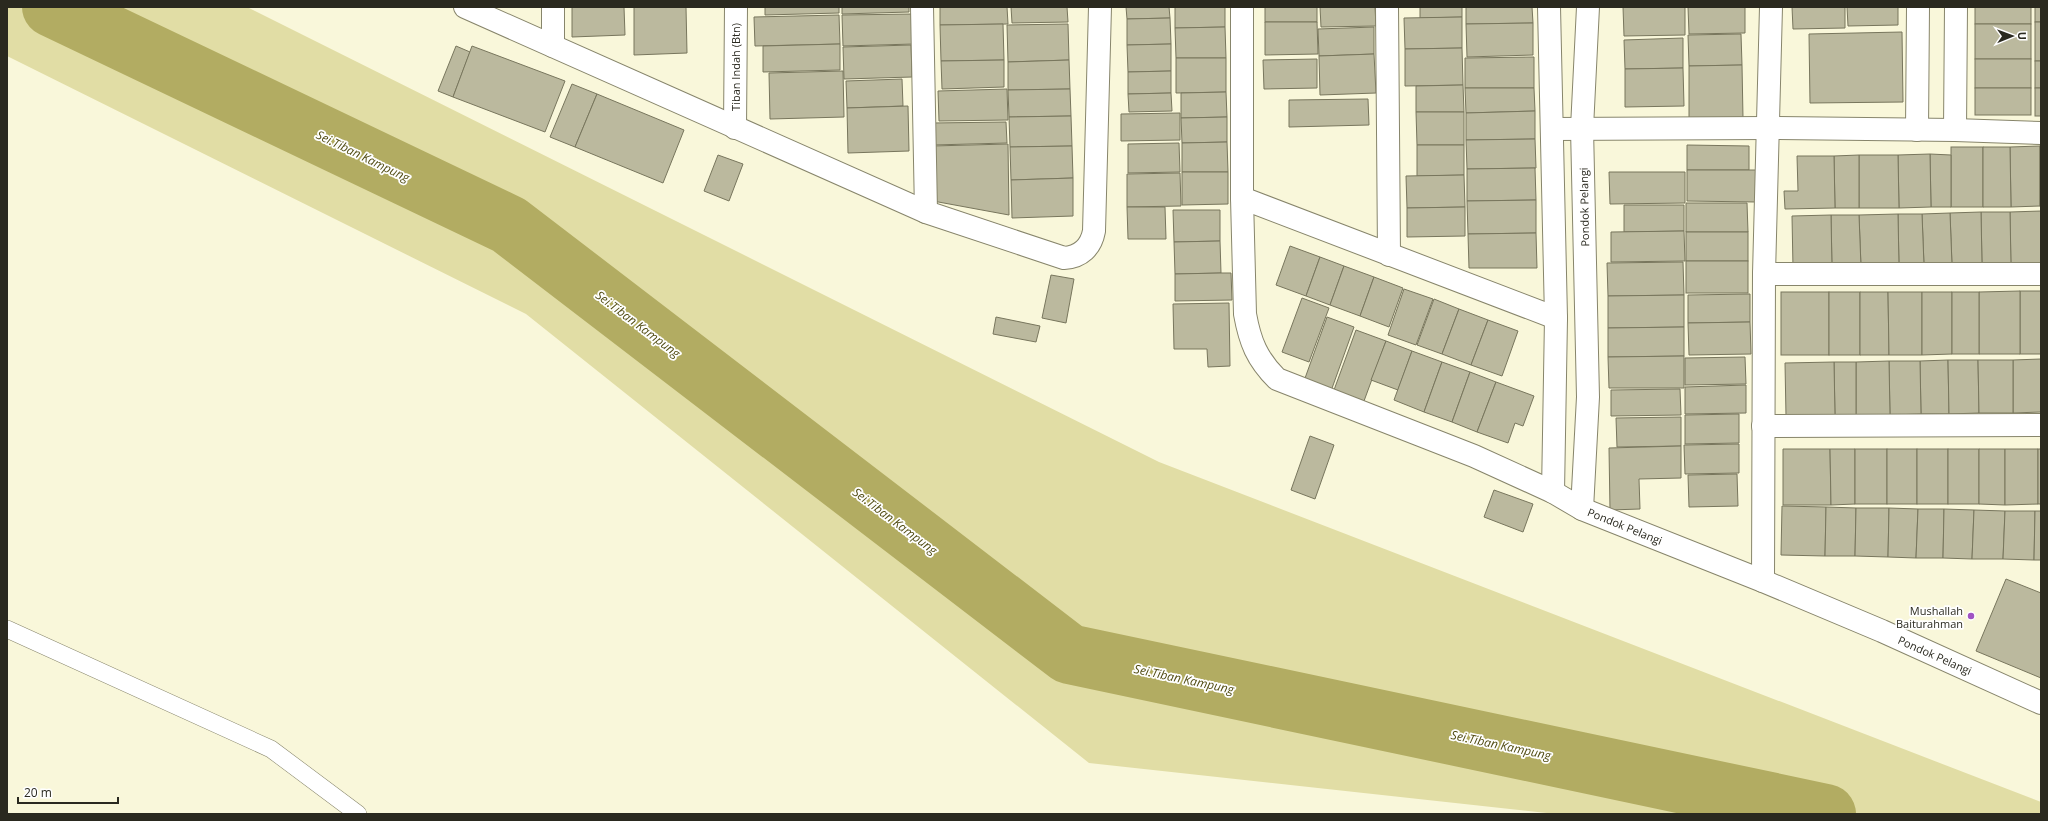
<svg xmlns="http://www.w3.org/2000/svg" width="2048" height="821" font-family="'Open Sans',sans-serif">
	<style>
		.green { fill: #e1dda5 }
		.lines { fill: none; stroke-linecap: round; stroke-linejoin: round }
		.river { stroke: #b2ac62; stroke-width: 60 }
		.building { fill: #bbb99e; stroke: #78765d }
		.lane-casing { stroke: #87856b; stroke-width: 18 }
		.street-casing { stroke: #87856b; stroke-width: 24 }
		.lane { stroke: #fff; stroke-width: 17 }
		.street { stroke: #fff; stroke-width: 22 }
		.poi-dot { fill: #a052c3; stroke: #fff; stroke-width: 1.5 }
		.labels { text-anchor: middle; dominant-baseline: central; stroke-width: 3.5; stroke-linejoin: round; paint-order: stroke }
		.street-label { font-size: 11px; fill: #2a291f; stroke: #fff }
		.poi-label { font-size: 11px; fill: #2a291f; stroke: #fff; text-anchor: end }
		.water-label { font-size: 12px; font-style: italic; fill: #514c13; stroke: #fff }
	</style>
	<rect width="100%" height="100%" fill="#f9f7da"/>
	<path class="green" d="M7,7h240l912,455 882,340v12h-485l-467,-51 -563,-449 -519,-258z"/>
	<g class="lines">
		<path class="river" d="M52,7l457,218 560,429 757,160"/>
	</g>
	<g class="building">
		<path d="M572,7h52l1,28 -53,2z"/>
		<path d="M634,7h52l1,46 -53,2z"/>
		<path d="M765,7h74v6l-74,2z"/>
		<path d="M842,7h67v5l-67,2z"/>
		<path d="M940,7h67l1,17 -68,1z"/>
		<path d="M1011,7h56l1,15 -56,1z"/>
		<path d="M1126,7h43l1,11 -43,1z"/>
		<path d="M1175,7h50v20l-50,1z"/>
		<rect x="1265" y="7" width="52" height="15"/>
		<path d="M1320,7h55l1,19 -55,1z"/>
		<path d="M1420,7h42v10l-42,1z"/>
		<path d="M1466,7h66l1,16 -67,1z"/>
		<path d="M1623,7h62v28l-61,1z"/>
		<path d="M1688,7h57v26l-56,1z"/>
		<path d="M1792,7h53v21l-52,1z"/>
		<path d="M1847,7h51v18l-50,1z"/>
		<rect x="1975" y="7" width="56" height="17"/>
		<rect x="2035" y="7" width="6" height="15"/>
		<path d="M913,14l1,30 -71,2 -1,-31z"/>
		<path d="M839,15l1,29 -85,2 -1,-29z"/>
		<path d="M1462,17v31l-57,1 -1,-31z"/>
		<path d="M1170,18l1,26 -44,1v-26z"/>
		<path d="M1265,22h52l1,32 -53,1z"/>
		<rect x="2035" y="22" width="6" height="39"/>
		<path d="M1533,23v32l-66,2 -1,-33z"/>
		<path d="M1003,24l1,36 -63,1 -1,-36z"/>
		<path d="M1068,24l1,36 -61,2 -1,-37z"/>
		<rect x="1975" y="24" width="56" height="35"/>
		<path d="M1225,27l1,31h-50l-1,-30z"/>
		<path d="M1374,27v27l-55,2 -1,-27z"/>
		<path d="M1902,32l1,70 -93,1 -1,-69z"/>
		<path d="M1741,34l1,31 -53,1 -1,-31z"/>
		<path d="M1683,38v30l-58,1 -1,-29z"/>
		<path d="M840,44v26l-77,2v-26z"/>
		<path d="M1171,44v27l-43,1 -1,-27z"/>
		<path d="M911,45l1,32 -68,2 -1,-32z"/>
		<path d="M456,46l14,6 -17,45 -15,-6z"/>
		<path d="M472,46l93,35 -20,51 -92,-35z"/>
		<path d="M1462,48l1,37 -58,1v-37z"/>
		<path d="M1374,54l2,39 -56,2 -1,-39z"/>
		<path d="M1534,57v31h-69v-30z"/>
		<path d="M1176,58h50v34l-50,1z"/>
		<path d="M1317,59v29l-53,1 -1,-29z"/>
		<rect x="1975" y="59" width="56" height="29"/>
		<path d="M1004,60v27l-62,2 -1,-28z"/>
		<path d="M1069,60l1,29 -62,1v-28z"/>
		<rect x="2035" y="61" width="6" height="27"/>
		<path d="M1742,65l1,53 -54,1v-53z"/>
		<path d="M1683,68l1,38 -59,1v-38z"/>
		<path d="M843,71l1,46 -74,2 -1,-46z"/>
		<path d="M1171,71v22l-43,1v-22z"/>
		<path d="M902,79l1,27 -56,2 -1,-27z"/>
		<path d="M572,84l25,10 -22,53 -25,-10z"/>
		<path d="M1463,85l1,27h-48v-26z"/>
		<path d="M1465,88h69l1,23 -69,2z"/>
		<rect x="1975" y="88" width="56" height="27"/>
		<rect x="2035" y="88" width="6" height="28"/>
		<path d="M1007,89l1,31 -69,1 -1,-30z"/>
		<path d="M1070,89l1,27 -62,1 -1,-27z"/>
		<path d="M1226,92l1,25 -46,1v-25z"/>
		<path d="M1171,93l1,18 -43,1 -1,-18z"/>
		<path d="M597,94l87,36 -21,53 -88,-36z"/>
		<path d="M1368,99l1,26 -80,2v-27z"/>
		<path d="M908,106l1,45 -61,2 -1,-45z"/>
		<path d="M1535,111v28l-69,1v-27z"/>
		<path d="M1416,112h48v33h-47z"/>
		<path d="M1180,113v27l-59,1v-27z"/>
		<path d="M1071,116l1,30 -62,1 -1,-30z"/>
		<path d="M1227,117v25l-45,1 -1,-25z"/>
		<path d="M1006,122l1,21 -74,2v-22z"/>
		<path d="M1535,139l1,29 -69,1 -1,-29z"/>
		<path d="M1227,142l1,30h-46v-29z"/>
		<path d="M1179,143l1,29 -52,1v-29z"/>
		<path d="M1008,144l1,71 -76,-14 -1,-55z"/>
		<path d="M1417,145h47v30l-47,1z"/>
		<path d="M1687,145l62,1v24h-62z"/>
		<path d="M1072,146l1,32 -62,2 -1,-33z"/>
		<path d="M2040,146v60l-29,1 -1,-60z"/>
		<rect x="2040" y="146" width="1" height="60"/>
		<rect x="1951" y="147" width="32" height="60"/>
		<path d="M1983,147h27l1,60h-28z"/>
		<path d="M1930,154l21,1v52h-20z"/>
		<path d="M1930,154l1,53 -32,1 -1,-53z"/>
		<path d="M718,155l25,9 -14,37 -25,-10z"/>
		<path d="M1859,155h39l1,53h-40z"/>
		<path d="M1859,155v53h-24l-1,-52z"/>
		<path d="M1797,156h37l1,52 -50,1 -1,-18h14z"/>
		<path d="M1535,168l1,32 -69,1v-32z"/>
		<path d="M1687,170h69v32l-69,-1z"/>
		<path d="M1182,172h46v32l-46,1z"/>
		<path d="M1609,172h76v31l-75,1z"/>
		<path d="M1180,173l1,33 -54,1v-33z"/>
		<path d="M1464,175l1,32 -58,1 -1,-32z"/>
		<path d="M1073,178v38l-61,2 -1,-38z"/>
		<path d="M1536,200v33l-68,1 -1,-33z"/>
		<path d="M1686,203h61l1,29h-62z"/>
		<path d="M1624,205h60v26l-60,1z"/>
		<path d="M1127,207h38l1,32h-38z"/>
		<path d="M1465,207v29l-58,1v-29z"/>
		<path d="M1173,210h47v31l-46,1z"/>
		<path d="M2041,211v60l-30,1 -1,-60z"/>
		<path d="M1981,212h29l1,52h-29z"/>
		<path d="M1981,212l1,52 -30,1 -2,-52z"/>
		<path d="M1950,213l2,52h-28l-2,-51z"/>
		<path d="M1898,214h24l2,51 -25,1z"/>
		<path d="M1898,214l1,52 -38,1 -2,-52z"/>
		<path d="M1831,215h28l2,52 -29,1z"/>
		<path d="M1831,215l1,53h-39l-1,-52z"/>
		<path d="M1684,231l1,30 -74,1v-30z"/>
		<rect x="1686" y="232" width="62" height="29"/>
		<path d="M1536,233l1,35h-68l-1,-34z"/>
		<path d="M1220,241l1,32 -46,1 -1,-32z"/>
		<path d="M1290,246l30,11 -14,39 -30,-11z"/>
		<path d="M1320,257l24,9 -14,39 -24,-9z"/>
		<rect x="1686" y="261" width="62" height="32"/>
		<path d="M1683,262l1,33 -76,1 -1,-33z"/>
		<path d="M1344,266l30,11 -14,39 -30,-11z"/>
		<path d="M1221,273h10l1,27 -57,1v-27z"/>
		<path d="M1051,275l23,4 -8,44 -24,-5z"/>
		<path d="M1374,277l29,11 -14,39 -29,-11z"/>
		<path d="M1404,289l29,10 -17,46 -28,-10z"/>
		<rect x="2020" y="291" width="21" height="63"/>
		<path d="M2020,291v63h-41v-62z"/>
		<rect x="1781" y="292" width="48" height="63"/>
		<rect x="1829" y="292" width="31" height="63"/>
		<path d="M1860,292h28l1,63h-29z"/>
		<path d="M1888,292h34v63h-33z"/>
		<path d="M1922,292h30v62l-30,1z"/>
		<rect x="1952" y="292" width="27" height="62"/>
		<path d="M1750,294v28l-62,1v-28z"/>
		<path d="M1684,295v32l-76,1v-32z"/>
		<path d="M1302,298l27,10 -20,54 -27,-10z"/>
		<path d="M1434,299l25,10 -17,45 -25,-9z"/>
		<path d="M1229,303l1,63 -22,1 -1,-18h-33l-1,-45z"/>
		<path d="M1459,309l29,11 -17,45 -29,-11z"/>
		<path d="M996,317l44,9 -4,16 -43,-8z"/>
		<path d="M1327,317l27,10 -23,64 -27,-10z"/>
		<path d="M1488,320l30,11 -16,45 -31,-11z"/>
		<path d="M1750,322l1,32 -62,1 -1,-32z"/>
		<path d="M1684,327v29l-76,1v-29z"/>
		<path d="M1356,330l30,11 -22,60 -30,-11z"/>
		<path d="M1386,341l26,10 -14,39 -27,-10z"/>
		<path d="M1412,351l30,11 -18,50 -30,-12z"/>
		<path d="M1684,356v32h-75l-1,-31z"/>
		<path d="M1745,357l1,27 -61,1v-27z"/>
		<path d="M2041,359v53l-28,1v-53z"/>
		<path d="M1948,360l1,54h-28l-1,-53z"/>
		<path d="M1948,360h30l1,53 -30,1z"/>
		<path d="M1978,360h35v53h-34z"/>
		<path d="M1889,361h31l1,53 -31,1z"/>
		<path d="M1889,361l1,54h-34v-53z"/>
		<path d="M1442,362l28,10 -18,50 -28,-10z"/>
		<path d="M1834,362h22v53l-21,1z"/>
		<path d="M1834,362l1,54h-49l-1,-53z"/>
		<path d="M1470,372l26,10 -19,50 -25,-10z"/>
		<path d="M1496,382l38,14 -11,30 -8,-3 -7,20 -31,-11z"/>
		<path d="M1746,385v28l-61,1v-27z"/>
		<path d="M1680,389l1,26 -70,1v-26z"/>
		<path d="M1739,414v29l-54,1v-29z"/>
		<path d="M1681,417v29l-64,1 -1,-29z"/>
		<path d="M1310,436l24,9 -19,54 -24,-9z"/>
		<path d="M1739,444v29l-54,1 -1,-29z"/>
		<path d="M1681,446v32l-42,1 1,30 -30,1 -1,-62z"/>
		<path d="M1783,449h47l1,56h-48z"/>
		<path d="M1830,449h25v55l-24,1z"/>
		<rect x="1855" y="449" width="32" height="55"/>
		<rect x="1887" y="449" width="30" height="55"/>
		<rect x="1917" y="449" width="31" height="55"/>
		<rect x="1948" y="449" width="31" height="55"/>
		<path d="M1979,449h26v56l-26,-1z"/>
		<path d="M2005,449h33v55l-33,1z"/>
		<rect x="2038" y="449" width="3" height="55"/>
		<path d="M1737,474l1,32 -49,1 -1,-32z"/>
		<path d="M1494,490l39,14 -10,28 -39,-15z"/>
		<path d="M1782,506l44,1 -1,49 -44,-1z"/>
		<path d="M1826,507l30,1 -1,48h-30z"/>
		<path d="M1856,508h33l-1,49 -33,-1z"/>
		<path d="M1889,508l29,1 -2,49 -28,-1z"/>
		<path d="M1918,509h26l-1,49h-27z"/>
		<path d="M1944,509l30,1 -2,49 -29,-1z"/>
		<path d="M1974,510l31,1 -2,48h-31z"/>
		<path d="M2005,511h30l-1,49 -31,-1z"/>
		<path d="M2035,511h6v49h-7z"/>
		<path d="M2006,579l35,14v85l-65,-27z"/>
	</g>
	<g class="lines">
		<defs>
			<path id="lane" d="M7,629l264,120 87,65"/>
			<g id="street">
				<path d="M465,7l461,205 138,46c17,-1 27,-11 30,-27l6,-224"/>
				<path d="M922,7l4,205"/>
				<path d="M1242,7v191l3,116c5,28 12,45 32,65l197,77 79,36 29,17 181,72 119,50 159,72"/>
				<path d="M1387,7l2,248"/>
				<path d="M1549,7l7,311 -3,174"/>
				<path d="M553,46v-39"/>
				<path d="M735,128l1,-121"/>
				<path d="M1552,129l217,-1 186,2 86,3"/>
				<path d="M1917,130l1,-123"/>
				<path d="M1955,130l1,-123"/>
				<path d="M1242,198l314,120"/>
				<path d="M1764,274h277"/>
				<path d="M1763,426l278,-1"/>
				<path d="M1582,509l6,-112 -6,-269 6,-121"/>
				<path d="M1763,581l1,-307 7,-267"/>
			</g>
		</defs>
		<use href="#lane" class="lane-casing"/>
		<use href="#street" class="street-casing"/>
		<use href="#lane" class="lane"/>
		<use href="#street" class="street"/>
	</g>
	<circle class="poi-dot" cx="1971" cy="616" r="4"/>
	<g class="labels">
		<g class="street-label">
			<text transform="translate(735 67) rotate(-90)">Tiban Indah (Btn)</text>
			<text transform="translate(1584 207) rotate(-91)">Pondok Pelangi</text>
			<text transform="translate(1625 526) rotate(22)">Pondok Pelangi</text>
			<text transform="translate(1935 655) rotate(24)">Pondok Pelangi</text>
		</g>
		<g class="poi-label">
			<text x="1963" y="610">Mushallah<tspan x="1963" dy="13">Baiturahman</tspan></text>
		</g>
		<g class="water-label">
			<text transform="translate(363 156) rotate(26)">Sei.Tiban Kampung</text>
			<text transform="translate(638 324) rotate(37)">Sei.Tiban Kampung</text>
			<text transform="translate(895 521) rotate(37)">Sei.Tiban Kampung</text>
			<text transform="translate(1184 679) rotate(12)">Sei.Tiban Kampung</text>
			<text transform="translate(1501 745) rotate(12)">Sei.Tiban Kampung</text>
		</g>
	</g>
	<rect width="2048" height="821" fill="none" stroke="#2a291f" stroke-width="16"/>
	<g transform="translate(2012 36) rotate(89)" stroke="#ffffff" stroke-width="3" paint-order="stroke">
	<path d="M0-3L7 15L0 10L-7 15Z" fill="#2a291f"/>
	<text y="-6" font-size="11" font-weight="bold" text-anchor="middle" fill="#2a291f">U</text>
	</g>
	<path d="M18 797v6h100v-6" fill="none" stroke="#2a291f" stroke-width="2"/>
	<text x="24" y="797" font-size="12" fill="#2a291f" stroke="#ffffff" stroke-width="3" paint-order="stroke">20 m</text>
</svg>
